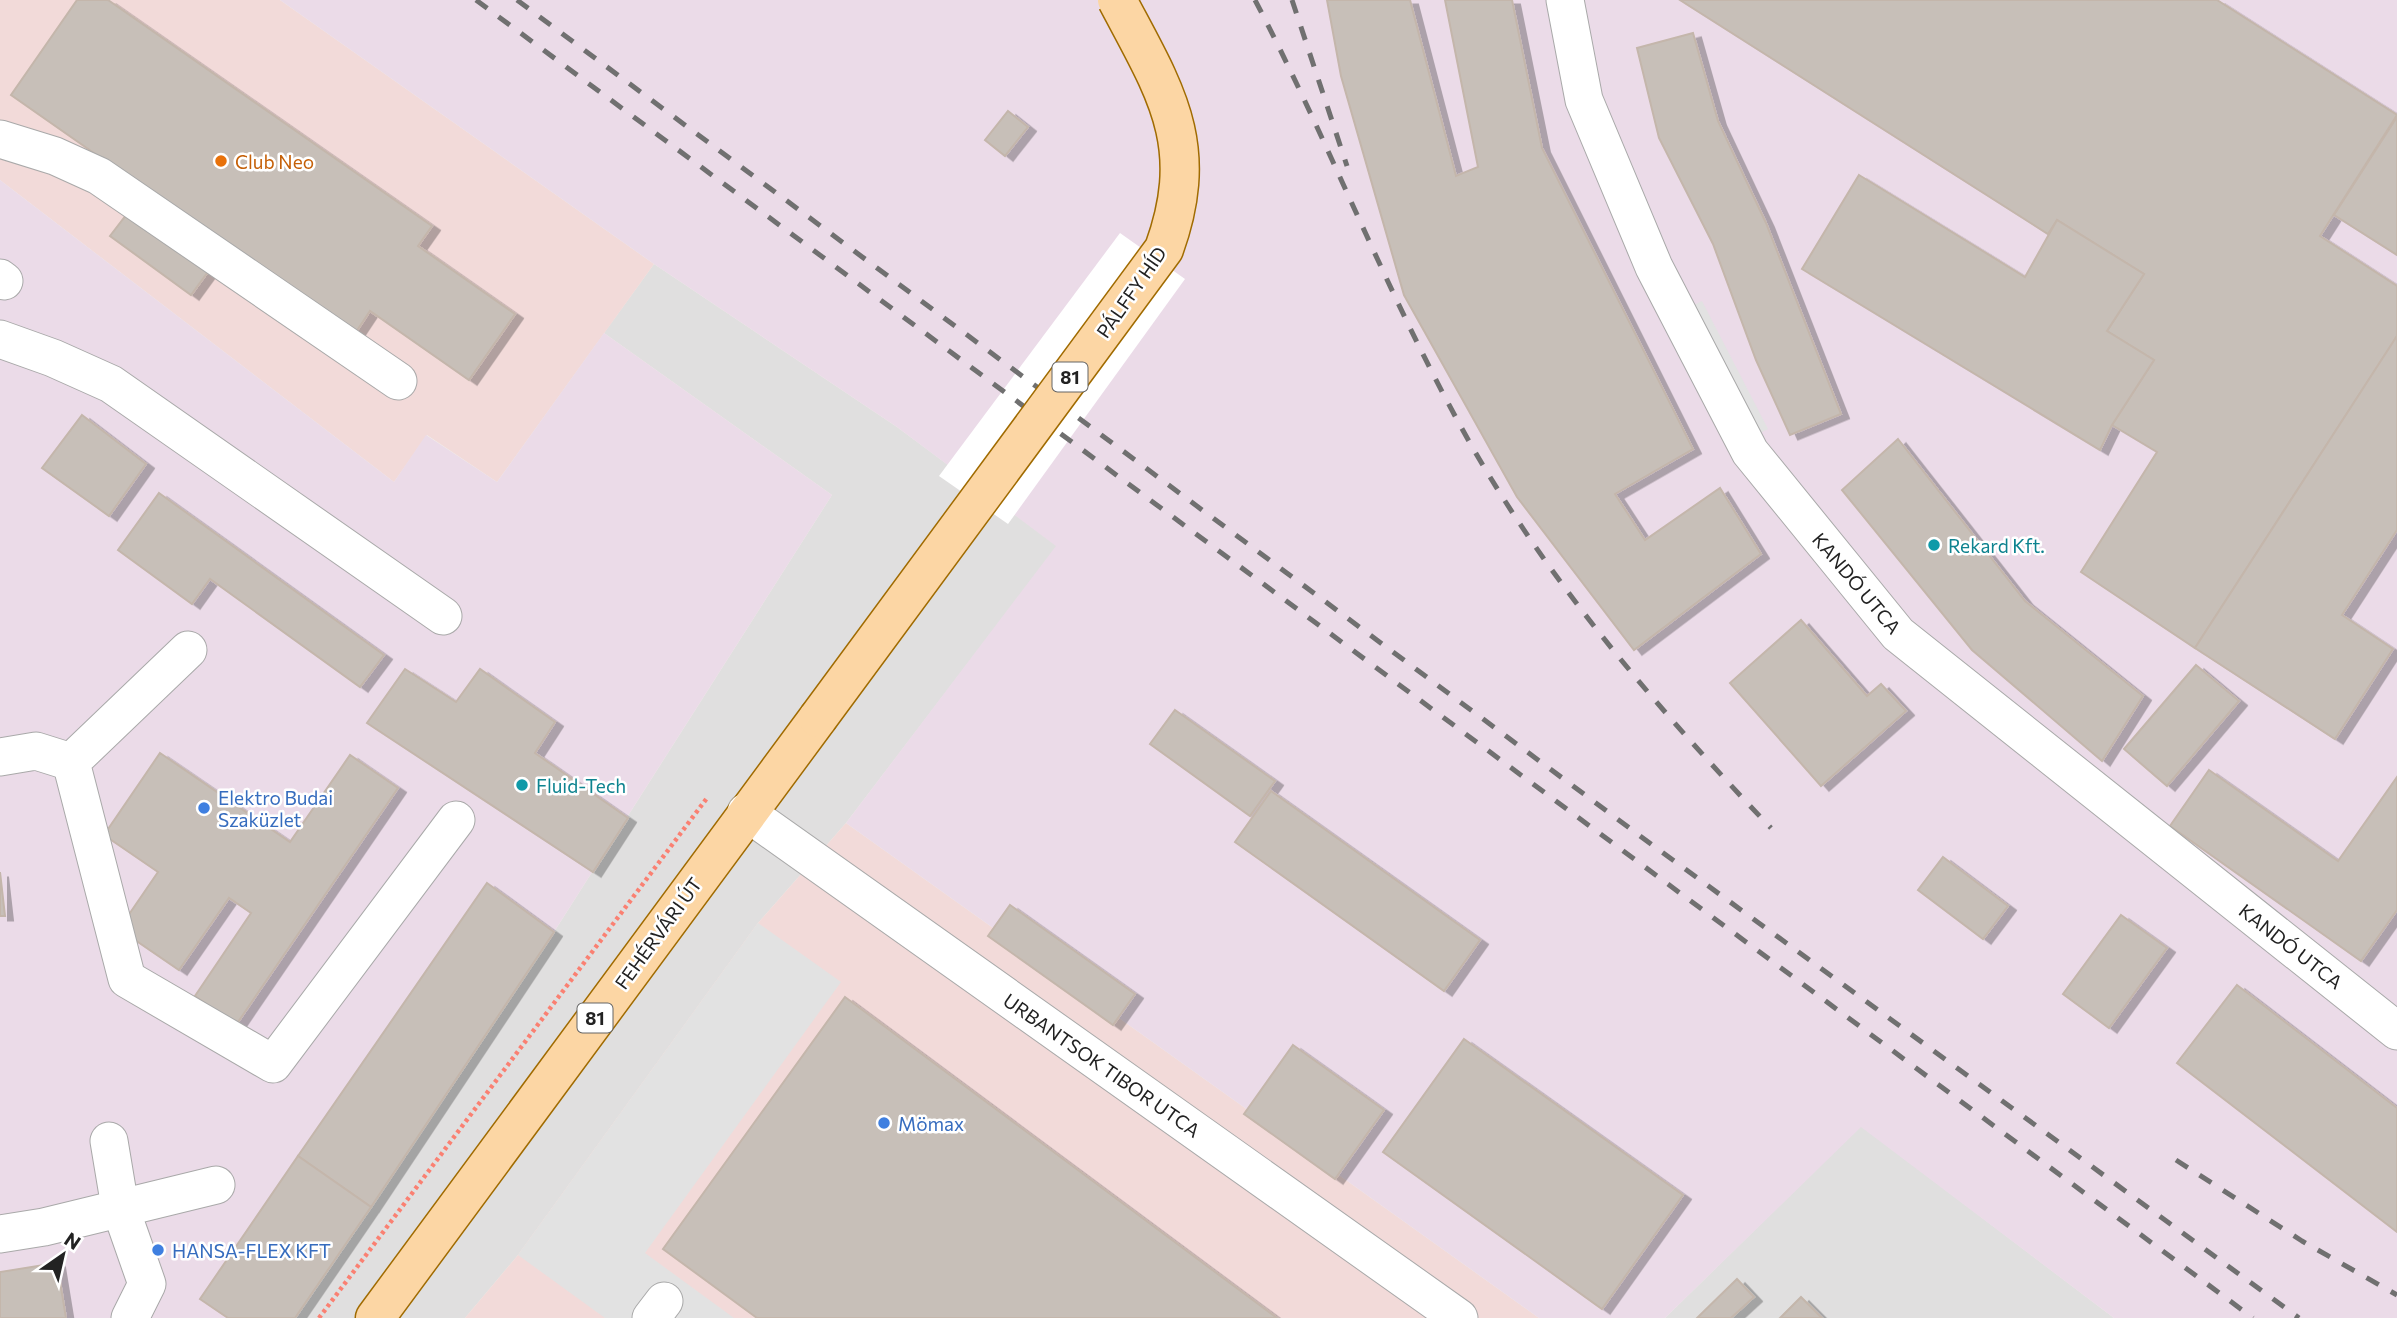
<svg xmlns="http://www.w3.org/2000/svg" width="2397" height="1318" font-family="Commissioner,sans-serif">
	<style>
		.residential { fill: #e0dfdf }
		.commercial { fill: #f2dad9 }
		.industrial { fill: #ebdbe8 }
		.parking { fill: #e2e2e2 }
		.pier { fill: #fff }
		.building { fill: #c7bfb8; stroke: #c4b6ab; stroke-width: 2; filter: url(#shadow) }
		.lines { fill: none; stroke-linecap: round; stroke-linejoin: round }
		.minor-casing { stroke: #a9a9a9; stroke-width: 39 }
		.major-casing { stroke: #a06b00; stroke-width: 41 }
		.path { stroke: #fa8072; stroke-width: 4.5; stroke-dasharray: 3.5 3.5; stroke-linecap: butt }
		.minor { stroke: #fff; stroke-width: 37 }
		.major { stroke: #fcd6a4; stroke-width: 38 }
		.rail { stroke: #707070; stroke-width: 5; stroke-dasharray: 14 14; stroke-linecap: butt }
		.major-bridge-casing { stroke: #a06b00; stroke-width: 41; stroke-linecap: butt }
		.major-bridge { stroke: #fcd6a4; stroke-width: 38 }
		.food-dot { fill: #e8710a; stroke: #fff; stroke-width: 2.5 }
		.culture-dot { fill: #0f9aa8; stroke: #fff; stroke-width: 2.5 }
		.shop-dot { fill: #3f7fe0; stroke: #fff; stroke-width: 2.5 }
		.labels { text-anchor: middle; dominant-baseline: central; stroke-width: 5; stroke-linejoin: round; paint-order: stroke }
		.shield { fill: #fff; stroke: #646464; stroke-width: 2 }
		.shield-label { font-size: 18px; font-weight: bold; fill: #222 }
		.food-label { font-size: 19px; fill: #c56008; stroke: #fff; text-anchor: start }
		.street-label { font-size: 19px; fill: #222; stroke: #fff }
		.culture-label { font-size: 19px; fill: #0d838f; stroke: #fff; text-anchor: start }
		.shop-label { font-size: 19px; fill: #366cbe; stroke: #fff; text-anchor: start }
	</style>
	<defs>
		<filter id="shadow"><feDropShadow dx="8" dy="4.5" stdDeviation="0" flood-color="#0004"/></filter>
	</defs>
	<rect width="100%" height="100%" fill="#f2efe9"/>
	<g class="residential">
		<path d="M654,264l243,163 160,119 -211,277 -88,100 -240,332 -53,63h-170l259,-386 278,-437 -228,-162z"/>
		<path d="M1861,1126l253,192h-449z"/>
	</g>
	<g class="commercial">
		<path d="M0,0h280l374,264 -157,218 -70,-47 -33,47 -394,-302z"/>
		<path d="M846,823l693,495h-1074l53,-63 240,-332z"/>
	</g>
	<g class="industrial">
		<path d="M280,0h2117v1318h-283l-253,-191 -196,191h-126l-693,-495 210,-277 -159,-119 -243,-163z"/>
		<path d="M0,180l394,302 32,-47 71,47 107,-149 228,162 -278,437 -259,386h-295z"/>
	</g>
	<g class="parking">
		<path d="M1702,301l66,128 -24,12 -66,-128z"/>
		<path d="M758,923l83,59 -196,271 89,65h-129l-87,-63z"/>
	</g>
	<path class="pier" d="M1120,233l65,46 -177,245 -69,-48z"/>
	<g class="building">
		<path d="M77,0h31l324,226 -14,20 97,68 -46,66 -99,-69 -16,24 -343,-240z"/>
		<path d="M1327,0h83l46,176 22,-9 -33,-167h67l30,148 151,301 -78,45 30,46 75,-52 41,66 -127,96 -117,-153 -113,-202 -63,-219z"/>
		<path d="M1680,0h537l180,115 -77,121 77,50v50l-202,312 -114,-76 76,-120 -45,-27 42,-65 -47,-29 37,-57 -87,-54 -9,14z"/>
		<path d="M1693,33l25,88 48,102 75,191 -51,21 -34,-75 -43,-116 -54,-106 -22,-90z"/>
		<path d="M1008,111l20,16 -23,29 -20,-16z"/>
		<path d="M2397,117v138l-63,-40z"/>
		<path d="M1859,175l166,102 32,-57 87,54 -37,57 47,29 -42,65 -12,25 -298,-181z"/>
		<path d="M130,210l80,59 -19,26 -81,-59z"/>
		<path d="M2397,336v194l-55,85 51,34 -58,90 -140,-91z"/>
		<path d="M82,415l64,49 -37,52 -67,-48z"/>
		<path d="M1898,439l127,162 118,95 -41,65 -130,-111 -130,-160z"/>
		<path d="M159,493l225,162 -24,32 -150,-108 -18,25 -74,-54z"/>
		<path d="M1801,620l66,76 14,-12 25,27 -85,75 -91,-103z"/>
		<path d="M2196,665l43,36 -72,85 -43,-37z"/>
		<path d="M405,669l51,33 24,-33 75,53 -20,31 93,65 -35,54 -226,-149z"/>
		<path d="M1175,710l100,71 -25,35 -100,-72z"/>
		<path d="M160,753l130,89 60,-87 48,33 -162,237 -41,-29 56,-83 -22,-15 -50,72 -60,-41 39,-57 -54,-37z"/>
		<path d="M2209,770l129,91 59,-84v133l-36,51 -191,-135z"/>
		<path d="M1271,791l209,149 -36,51 -209,-149z"/>
		<path d="M1943,857l65,49 -25,33 -65,-49z"/>
		<path d="M0,872l5,44h-5z"/>
		<path d="M487,883l67,49 -183,275 -73,-51z"/>
		<path d="M1010,905l125,89 -22,31 -125,-89z"/>
		<path d="M2121,915l46,33 -58,80 -46,-34z"/>
		<path d="M2237,985l160,123v124l-220,-169z"/>
		<path d="M845,997l432,321h-520l-94,-69z"/>
		<path d="M1464,1039l219,156 -81,114 -219,-157z"/>
		<path d="M1293,1045l91,65 -49,69 -91,-65z"/>
		<path d="M298,1156l73,51 -76,111h-67l-28,-19z"/>
		<path d="M57,1263l9,55h-66v-46z"/>
		<path d="M1737,1279l17,18 -23,21h-34z"/>
		<path d="M1801,1297l21,21h-42z"/>
	</g>
	<g class="lines">
		<defs>
			<g id="minor">
				<path d="M1565,0l19,100 70,167 96,185 148,182 499,397"/>
				<path d="M0,139l55,17 44,20 299,205"/>
				<path d="M0,278l4,3"/>
				<path d="M0,339l53,19 58,26 332,232"/>
				<path d="M188,650l-117,112 56,217 146,85 183,-244"/>
				<path d="M0,757l36,-6 35,11"/>
				<path d="M746,812l713,506"/>
				<path d="M109,1141l11,66 27,77 -17,34"/>
				<path d="M0,1234l44,-7 172,-42"/>
				<path d="M651,1318l13,-17"/>
			</g>
			<path id="major" d="M375,1318l443,-600"/>
		</defs>
		<use href="#minor" class="minor-casing"/>
		<use href="#major" class="major-casing"/>
		<path class="path" d="M319,1318l388,-520"/>
		<use href="#minor" class="minor"/>
		<use href="#major" class="major"/>
		<g class="rail">
			<path d="M476,0l1777,1318"/>
			<path d="M517,0l1138,847 644,471"/>
			<path d="M1255,0c71,136 126,279 199,414 82,154 198,289 317,414"/>
			<path d="M1292,0l55,166"/>
			<path d="M2176,1160l126,81 95,54"/>
		</g>
		<defs>
			<path id="major-bridge" d="M818,718l346,-469c38,-105 1,-158 -47,-249"/>
		</defs>
		<use href="#major-bridge" class="major-bridge-casing"/>
		<use href="#major-bridge" class="major-bridge"/>
	</g>
	<circle class="food-dot" cx="221" cy="161" r="7"/>
	<g class="culture-dot">
		<circle cx="1934" cy="545" r="7"/>
		<circle cx="522" cy="785" r="7"/>
	</g>
	<g class="shop-dot">
		<circle cx="204" cy="808" r="7"/>
		<circle cx="884" cy="1123" r="7"/>
		<circle cx="158" cy="1250" r="7"/>
	</g>
	<g class="labels">
		<g class="shield">
			<rect x="1052.5" y="362.5" width="35" height="29" rx="5"/>
			<rect x="577.5" y="1003.5" width="35" height="29" rx="5"/>
		</g>
		<g class="shield-label">
			<text x="1070" y="377">81</text>
			<text x="595" y="1018">81</text>
		</g>
		<g class="food-label">
			<text x="235" y="161">Club Neo</text>
		</g>
		<g class="street-label">
			<text transform="translate(1131 292) rotate(-55)">PÁLFFY HÍD</text>
			<text transform="translate(1857 583) rotate(50)">KANDÓ UTCA</text>
			<text transform="translate(658 933) rotate(-54)">FEHÉRVÁRI ÚT</text>
			<text transform="translate(2291 946) rotate(38)">KANDÓ UTCA</text>
			<text transform="translate(1102 1065) rotate(35)">URBANTSOK TIBOR UTCA</text>
		</g>
		<g class="culture-label">
			<text x="1948" y="545">Rekard Kft.</text>
			<text x="536" y="785">Fluid-Tech</text>
		</g>
		<g class="shop-label">
			<text x="218" y="797">Elektro Budai<tspan x="218" dy="22">Szaküzlet</tspan></text>
			<text x="898" y="1123">Mömax</text>
			<text x="172" y="1250">HANSA-FLEX KFT</text>
		</g>
	</g>
	<g transform="translate(63 1255) rotate(34)" stroke="#ffffff" stroke-width="5" paint-order="stroke">
	<path d="M0-5L12 26L0 18L-12 26Z" fill="#222222"/>
	<text y="-10" font-size="19" font-weight="bold" text-anchor="middle" fill="#222222">N</text>
	</g>
</svg>
